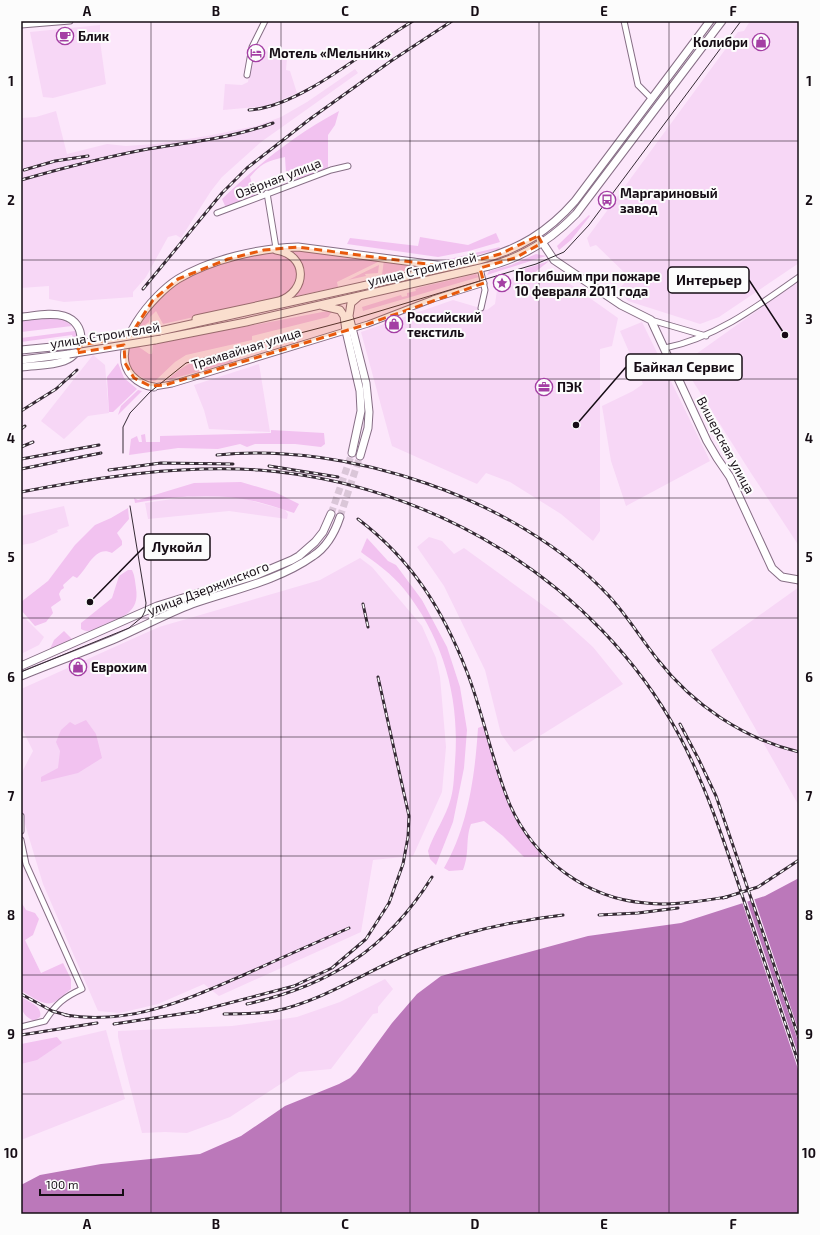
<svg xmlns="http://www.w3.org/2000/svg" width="820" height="1235" font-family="'Exo 2',sans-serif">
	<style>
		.built { fill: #f7d7f6 }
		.green { fill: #f2c2f0 }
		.water { fill: #bb78ba }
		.pier { fill: #fce7fb }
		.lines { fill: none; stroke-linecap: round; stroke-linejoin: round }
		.secondary-tunnel { stroke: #dac6d8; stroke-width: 7; stroke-dasharray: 7 3.5; stroke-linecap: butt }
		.street-casing { stroke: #866e85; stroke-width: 7 }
		.secondary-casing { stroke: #866e85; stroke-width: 9 }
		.street { stroke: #fff; stroke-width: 5 }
		.secondary { stroke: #fff; stroke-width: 7 }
		.tram { stroke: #352a34; stroke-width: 1 }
		.rail-casing { stroke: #352a34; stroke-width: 3 }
		.rail { stroke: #fcfcfc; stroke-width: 1.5; stroke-dasharray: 4.5; stroke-linecap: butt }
		.secondary-bridge-casing { stroke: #866e85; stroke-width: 9; stroke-linecap: butt }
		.secondary-bridge { stroke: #fff; stroke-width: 7 }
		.marked { fill: #e8590c; fill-opacity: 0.2; stroke: #e8590c; stroke-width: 3; stroke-dasharray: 8 5; stroke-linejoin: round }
		.grid { fill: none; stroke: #160d15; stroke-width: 1; stroke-opacity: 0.55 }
		.labels { text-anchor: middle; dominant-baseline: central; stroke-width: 4; stroke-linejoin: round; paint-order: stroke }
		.poi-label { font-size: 13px; font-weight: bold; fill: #160d15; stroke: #fcfcfc; text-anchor: start }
		.street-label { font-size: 13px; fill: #160d15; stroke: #fcfcfc }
		.leader { fill: none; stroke: #160d15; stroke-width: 1.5 }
		.callout-dot { fill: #160d15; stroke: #fcfcfc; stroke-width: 1.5 }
		.callout { fill: #fcfcfc; stroke: #160d15; stroke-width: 1.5 }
		.callout-label { font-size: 14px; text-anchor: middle; font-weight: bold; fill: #160d15 }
		.neatline { fill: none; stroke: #160d15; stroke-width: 1.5 }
		.grid-label { font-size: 13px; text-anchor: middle; font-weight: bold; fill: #160d15 }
	</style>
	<rect width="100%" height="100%" fill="#fce7fb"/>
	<g class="built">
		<path d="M750,21h49v242l-80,54 -19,7 -72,-23 -7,-9 -1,-4 7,-8 -2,-2 2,-3 -31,-30 -6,2 -3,-9 151,-206 6,-1z"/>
		<path d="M100,25v16l6,43 -53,14 -10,-1 -13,-65z"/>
		<path d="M253,47l34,11 -1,12 4,1 7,22 -30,13 -44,4 2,-26 17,1 6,-3z"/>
		<path d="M355,69l3,4 -97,69 -39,35 -11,14 -30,47 -5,-3 -8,2 -22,40 -13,15v5l-69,5 -15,-3v-13l-28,2v-170l15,-1 20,-6 11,43 40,-10 19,2 29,-2 52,-8 49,-10 25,-9 26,-15z"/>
		<path d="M515,276l55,8 48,34 -6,28 -12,3v182l-7,10 -32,-27 -51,-32 -24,-9 -9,11 -85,-38 -31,-114 92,-32 34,10 8,-6 3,-21 5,1z"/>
		<path d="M799,281v265l-50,-76 -67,-106z"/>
		<path d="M642,322l68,139 -84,45 -15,-45 -9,-55 31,-15 10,-7 -23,-53z"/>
		<path d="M93,355l12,10 4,48 -21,3 -24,23 -23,-18z"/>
		<path d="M259,364l11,68 -61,-3 -5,-19 -10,-25z"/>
		<path d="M220,492l65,18 3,4 -1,5 -58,-8 -81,8 -3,-16z"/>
		<path d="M64,506l5,20 -12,4 1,2 -25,11 -12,2v-29z"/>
		<path d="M429,537l13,4 12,13 10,-6 98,71 31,28 30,37 -109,68 -13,-18 -16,-64 -41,-84 -27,-39z"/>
		<path d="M360,558l12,9 50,59 14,32 4,19 6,70 -4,45 -29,64 -40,4 -12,72 -142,64 -15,-12 -46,20 -38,9 -22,-2 -55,-127 -22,-73v-37l12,-23 -12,-24v-38l138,-62 161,-47z"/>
		<path d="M799,587v219l-88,-156z"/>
		<path d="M21,614l23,23 -5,8 -18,9z"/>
		<path d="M385,979l8,10 -15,18v6l-5,1 -42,55 -32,3 -69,45 -43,16 -22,-1 -23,1 -19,-74 -5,-22v-6l114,-5 65,-9 43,-15z"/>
		<path d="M106,1030l19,69 -104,41v-90z"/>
	</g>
	<g class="green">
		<path d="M339,111l-4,14 -7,10v34l-33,11 -9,-7 -1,-16c-17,4 -24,6 -35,20l6,19 -30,12 -4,-9c38,-36 71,-63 117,-88z"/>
		<path d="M589,215l1,1 -19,24 -12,10 -2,-4z"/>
		<path d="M496,233l4,9 -31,9 -31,6 -91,-13 3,-6 68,8 2,-9 48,8z"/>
		<path d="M500,247l-2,3 -57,13 -57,-6 1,-3 56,7z"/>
		<path d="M287,249l93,11v1l-43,21 1,5 -46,10 9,-11 -8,-32z"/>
		<path d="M273,252l12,2 11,11 2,12 -6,13 -10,7 -119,27 -7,-13 -6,6 -1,5 -6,4 -4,21 10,7h3l1,-10 180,-34 -5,7 -76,19v4l-66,15 -11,7 -20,19c-16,-1 -30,-13 -27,-30 2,-13 27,-50 37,-59 25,-22 76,-37 108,-40z"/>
		<path d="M536,254l10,2 -59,19 2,-4 22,-6z"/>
		<path d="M384,260l44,7 -46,8z"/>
		<path d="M549,261l-15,12 -11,-1 -8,2v-2z"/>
		<path d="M379,265l-1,8 -13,1 1,2 -18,4z"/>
		<path d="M476,274l3,3 -116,34 -1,-4 39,-12 1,2 5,-1v-3l9,-2 -1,-2 6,-2z"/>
		<path d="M57,318l6,1 9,7 -51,6v-11z"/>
		<path d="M75,331l2,7h-4l-1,-3 -51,7v-4z"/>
		<path d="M253,346l2,2 -21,6 -2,8 -64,18c21,-24 55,-26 85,-34z"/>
		<path d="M118,363l6,15 13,11 -24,23h-4l-2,-35z"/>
		<path d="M138,390l4,1 -24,24 3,-9z"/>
		<path d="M271,430l53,3 1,11 -4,3 -26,-3h-40l-8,3 -7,-3 -22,5 -40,-1 -49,7 2,-16 6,-3 2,6h3l-1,-7 4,-1 1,8h14v-6l111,-3z"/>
		<path d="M241,482l34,10 24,12 -5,9c-12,-4 -24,-8 -36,-11 -40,-10 -82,-6 -123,1l-1,-5 4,2 56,-17z"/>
		<path d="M128,508l1,11 -12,14 5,8v4l-10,8c-17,-8 -24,15 -35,25l-4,-2 -10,9 1,3 -3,2 -2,4 2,6 -10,7 2,6 -7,9 -11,4 -14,-16v-8l27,-21 27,-36 20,-20 16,-7z"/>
		<path d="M367,538l21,23 8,4 26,35 25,47 13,40 7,43 -3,38 -11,54 -17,43 -6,-6 -2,-8c6,-18 18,-34 23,-53 3,-11 3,-24 4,-36 5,-63 -11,-123 -51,-173 -12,-15 -28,-26 -43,-37z"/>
		<path d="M128,570h4c3,6 3,12 4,18 4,25 -14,29 -33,37 -6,3 -13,8 -20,5l-2,-1v-6l31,-25 7,-22z"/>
		<path d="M64,631l8,8 -20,11 -2,-1 4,-9z"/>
		<path d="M86,720l10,14 6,24 -24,15 -37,9v-5l17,-9 2,-17 -4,-9 5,-12 9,-8 5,3z"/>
		<path d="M483,726c18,52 23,87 60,131h-19l-21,-21 -19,-15 -13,3c-6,16 -1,28 -8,46l-14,1 -5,-3c24,-41 31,-93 34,-140z"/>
		<path d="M21,902l5,8 9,3 4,6 -6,16 -8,5 16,33 22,-10 8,16v10c-6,4 -10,9 -15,12 -10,8 -26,-6 -35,-10z"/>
		<path d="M21,997c8,5 22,9 19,20l-6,4c-12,-6 -13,-11 -13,-24z"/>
		<path d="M57,1037l5,6 -25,17 -16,4v-20z"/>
	</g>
	<path class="water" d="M799,878v336h-778v-29l19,-10 61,-11 99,-10 41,-18 44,-30 54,-22 11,-6 6,-6 36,-49 25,-29 24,-18 147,-40 93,-13 84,-27z"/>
	<g class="pier">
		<path d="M754,898l45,134v12l-49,-145z"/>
		<path d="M747,901l52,156v15l-57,-170z"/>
	</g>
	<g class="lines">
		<g class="secondary-tunnel">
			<path d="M331,514l21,-61"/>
			<path d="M340,517l20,-61"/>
		</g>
		<defs>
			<g id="street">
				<path d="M624,21l14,64 14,14"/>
				<path d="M21,25l49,-4"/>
				<path d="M247,75l5,-28 13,-26"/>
				<path d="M267,193l9,55"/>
				<path d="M217,213l114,-43 17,-4"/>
				<path d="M480,268l5,22 -4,18"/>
				<path d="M651,320l55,16"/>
				<path d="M665,348c50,-10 93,-42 134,-71"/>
				<path d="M154,387l18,-3 196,-60 65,-25 51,-16"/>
				<path d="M21,816v15"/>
				<path d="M21,840l5,24 56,125c-18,8 -26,15 -37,32l-24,6"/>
			</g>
			<g id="secondary">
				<path d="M540,239l14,21 67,45 30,15 56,121 10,17 13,19 42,91 10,9 17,3"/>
				<path d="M358,297l-7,6 -2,13 17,67 3,29 -1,16 -8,28"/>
				<path d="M323,306l17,4 4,6 2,15 14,60 1,20 -9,42"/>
				<path d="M21,317c13,-1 30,-5 43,-1 23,7 22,37 0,45 -13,5 -30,4 -43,6"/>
				<path d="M196,319l83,-18c29,-10 29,-46 -3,-51"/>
				<path d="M160,331l319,-71c39,-10 69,-28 96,-59l135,-180"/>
				<path d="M155,340l91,-18 243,-56c35,-9 62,-26 87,-52l146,-193"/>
				<path d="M21,350l52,-5"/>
				<path d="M21,360l48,-6"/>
				<path d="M154,387c-9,-1 -16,-5 -22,-11 -26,-28 22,-82 46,-97 33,-20 82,-31 120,-32l146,19"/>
				<path d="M21,666l136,-60 97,-30 38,-16 7,-4 16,-14 8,-10 8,-18"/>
				<path d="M21,676c32,-13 65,-25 96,-38 25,-11 49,-24 75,-34 40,-14 86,-23 121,-48 14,-9 22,-24 27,-39"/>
			</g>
		</defs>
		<use href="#street" class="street-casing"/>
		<use href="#secondary" class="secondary-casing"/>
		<use href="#street" class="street"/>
		<use href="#secondary" class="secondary"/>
		<g class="tram">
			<path d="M123,453v-26l7,-14 20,-21 36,-29 164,-43 186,-56 28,-12 25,-27 152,-204"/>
			<path d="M21,672l108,-44 13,-11 3,-6 1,-8 -16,-97"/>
		</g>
		<defs>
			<g id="rail">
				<path d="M249,110c52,-3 118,-62 164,-89"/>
				<path d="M24,170l31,-9 33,-5"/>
				<path d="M21,180c42,-12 84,-23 127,-31 42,-7 85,-11 125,-26"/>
				<path d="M143,289l79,-96 25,-25 63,-49 81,-58 61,-40"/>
				<path d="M21,411l35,-22 21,-19"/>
				<path d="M21,429l4,-3"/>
				<path d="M21,447l12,-5"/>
				<path d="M217,455c129,-14 302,44 391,140 19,20 33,44 50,65 35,45 86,79 141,92"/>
				<path d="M21,459l78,-14"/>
				<path d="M269,466l69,11"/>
				<path d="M21,469l80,-16"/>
				<path d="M109,470l52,-7 72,1"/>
				<path d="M21,492c78,-15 158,-27 238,-22 172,13 337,112 420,265 27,51 45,106 63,160 19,57 38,113 57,169"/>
				<path d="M358,519c54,41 85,91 109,153 17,44 25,90 43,133 24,54 77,94 136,98 27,3 54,-2 81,-6"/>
				<path d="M363,604l5,23"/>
				<path d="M680,724l19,36 17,36 83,242"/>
				<path d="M723,898l35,-11 41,-27"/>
				<path d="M599,915l39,-2 40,-5"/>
				<path d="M21,994l31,17 18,5"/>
				<path d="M247,1004c82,-18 140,-55 185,-127"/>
				<path d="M195,1012l99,-26 38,-18 34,-29 23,-36 14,-39 5,-27 1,-21 -31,-139"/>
				<path d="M224,1014c17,0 34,0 51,-3 50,-11 93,-41 140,-60 46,-19 98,-30 148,-36"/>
				<path d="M65,1015c66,11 123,-16 181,-41 35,-16 69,-31 103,-46"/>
				<path d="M114,1024l86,-13"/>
				<path d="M21,1035l76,-12"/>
			</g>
		</defs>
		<use href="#rail" class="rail-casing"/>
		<use href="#rail" class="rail"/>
		<defs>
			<g id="secondary-bridge">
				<path d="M73,345l87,-14"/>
				<path d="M69,354l86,-14"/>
			</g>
		</defs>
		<use href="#secondary-bridge" class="secondary-bridge-casing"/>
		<use href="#secondary-bridge" class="secondary-bridge"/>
	</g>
	<path class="marked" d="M538,236l4,7 -27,15 -35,10 4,15 -116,41 -203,61 -15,1 -16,-8 -9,-15 -1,-18 -48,8 5,-8 49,-9 23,-36 25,-21 50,-20 36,-9 34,-3 152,20 50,-13z"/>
	<path class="grid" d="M151,21v1193M281,21v1193M410,21v1193M539,21v1193M669,21v1193M21,141h778M21,260h778M21,379h778M21,498h778M21,618h778M21,737h778M21,856h778M21,975h778M21,1094h778"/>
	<defs>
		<symbol id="cafe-ring" viewBox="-11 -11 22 22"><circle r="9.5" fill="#fcfcfc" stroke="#a43fa4" stroke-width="1.5"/><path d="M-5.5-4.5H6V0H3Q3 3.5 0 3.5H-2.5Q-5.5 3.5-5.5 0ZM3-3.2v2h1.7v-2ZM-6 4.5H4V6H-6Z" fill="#a43fa4"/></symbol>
		<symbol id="shop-ring" viewBox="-11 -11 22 22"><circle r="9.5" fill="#fcfcfc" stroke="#a43fa4" stroke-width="1.5"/><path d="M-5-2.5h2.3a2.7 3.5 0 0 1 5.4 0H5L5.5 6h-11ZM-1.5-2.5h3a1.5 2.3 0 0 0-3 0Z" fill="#a43fa4"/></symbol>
		<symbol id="hotel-ring" viewBox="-11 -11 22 22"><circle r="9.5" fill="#fcfcfc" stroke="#a43fa4" stroke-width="1.5"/><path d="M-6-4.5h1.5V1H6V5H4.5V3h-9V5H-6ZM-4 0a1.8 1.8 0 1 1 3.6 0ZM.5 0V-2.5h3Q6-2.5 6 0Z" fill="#a43fa4"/></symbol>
		<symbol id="bus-ring" viewBox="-11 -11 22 22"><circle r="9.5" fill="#fcfcfc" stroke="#a43fa4" stroke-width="1.5"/><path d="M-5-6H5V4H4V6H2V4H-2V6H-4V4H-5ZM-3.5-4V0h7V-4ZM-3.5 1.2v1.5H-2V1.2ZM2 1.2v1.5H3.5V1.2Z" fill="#a43fa4"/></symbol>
		<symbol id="sight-ring" viewBox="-11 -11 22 22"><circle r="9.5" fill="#fcfcfc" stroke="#a43fa4" stroke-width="1.5"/><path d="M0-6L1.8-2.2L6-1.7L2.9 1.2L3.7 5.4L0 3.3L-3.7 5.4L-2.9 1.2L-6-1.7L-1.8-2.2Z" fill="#a43fa4"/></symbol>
		<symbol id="office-ring" viewBox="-11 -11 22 22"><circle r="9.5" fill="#fcfcfc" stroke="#a43fa4" stroke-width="1.5"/><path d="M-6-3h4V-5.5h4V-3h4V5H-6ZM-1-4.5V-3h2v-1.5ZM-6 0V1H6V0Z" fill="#a43fa4"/></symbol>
	</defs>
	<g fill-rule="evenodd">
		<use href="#cafe-ring" x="55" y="26" width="20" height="20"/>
		<use href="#shop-ring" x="751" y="32" width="20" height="20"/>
		<use href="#hotel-ring" x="246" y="43" width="20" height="20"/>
		<use href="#bus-ring" x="597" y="190" width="20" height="20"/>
		<use href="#sight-ring" x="492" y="273" width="20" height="20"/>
		<use href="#shop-ring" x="384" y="314" width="20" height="20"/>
		<use href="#office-ring" x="534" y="377" width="20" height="20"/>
		<use href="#shop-ring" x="68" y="657" width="20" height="20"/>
	</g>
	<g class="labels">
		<g class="poi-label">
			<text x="78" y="36">Блик</text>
			<text x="748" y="42" text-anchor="end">Колибри</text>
			<text x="269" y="53">Мотель «Мельник»</text>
			<text x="620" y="193">Маргариновый<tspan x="620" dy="15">завод</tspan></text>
			<text x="515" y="276">Погибшим при пожаре<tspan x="515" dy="15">10 февраля 2011 года</tspan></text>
			<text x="407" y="317">Российский<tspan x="407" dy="15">текстиль</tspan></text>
			<text x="557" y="387">ПЭК</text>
			<text x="91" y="667">Еврохим</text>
		</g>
		<g class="street-label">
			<text transform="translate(278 178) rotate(-21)">Озёрная улица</text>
			<text transform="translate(422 269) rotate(-13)">улица Строителей</text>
			<text transform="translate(105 335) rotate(-9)">улица Строителей</text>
			<text transform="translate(246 348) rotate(-17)">Трамвайная улица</text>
			<text transform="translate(726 445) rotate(62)">Вишерская улица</text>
			<text transform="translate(208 588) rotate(-21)">улица Дзержинского</text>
		</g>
	</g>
	<path class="leader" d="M785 335L749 280M576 425L626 367M90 602L144 547"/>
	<g class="callout-dot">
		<circle cx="785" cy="335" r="4"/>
		<circle cx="576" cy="425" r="4"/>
		<circle cx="90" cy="602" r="4"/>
	</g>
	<g class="callout">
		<rect x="668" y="267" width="81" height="26" rx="4"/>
		<rect x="626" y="354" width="116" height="26" rx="4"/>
		<rect x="144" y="534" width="66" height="26" rx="4"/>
	</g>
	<g class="callout-label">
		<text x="709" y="285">Интерьер</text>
		<text x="684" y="372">Байкал Сервис</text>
		<text x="177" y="552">Лукойл</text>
	</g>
	<rect width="820" height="1235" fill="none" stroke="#fcfcfc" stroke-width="44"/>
	<path d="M40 1189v6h83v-6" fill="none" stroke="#160d15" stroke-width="2"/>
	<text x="46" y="1189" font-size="12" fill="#160d15" stroke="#fcfcfc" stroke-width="3" paint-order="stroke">100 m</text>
	<rect x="22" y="22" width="776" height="1191" class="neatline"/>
	<g class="grid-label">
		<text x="87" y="16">A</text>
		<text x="216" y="16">B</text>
		<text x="345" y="16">C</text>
		<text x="475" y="16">D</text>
		<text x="604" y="16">E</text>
		<text x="733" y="16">F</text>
		<text x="11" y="86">1</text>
		<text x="809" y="86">1</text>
		<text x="11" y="205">2</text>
		<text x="809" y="205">2</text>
		<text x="11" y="324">3</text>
		<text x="809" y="324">3</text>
		<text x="11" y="443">4</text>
		<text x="809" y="443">4</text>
		<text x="11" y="562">5</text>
		<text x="809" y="562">5</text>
		<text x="11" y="682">6</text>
		<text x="809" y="682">6</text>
		<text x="11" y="801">7</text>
		<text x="809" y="801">7</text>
		<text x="11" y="920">8</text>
		<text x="809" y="920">8</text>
		<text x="11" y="1039">9</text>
		<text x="809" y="1039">9</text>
		<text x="11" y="1158">10</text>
		<text x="809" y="1158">10</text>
		<text x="87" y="1229">A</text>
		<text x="216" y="1229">B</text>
		<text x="345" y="1229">C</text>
		<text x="475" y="1229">D</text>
		<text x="604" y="1229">E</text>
		<text x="733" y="1229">F</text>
	</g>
</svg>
